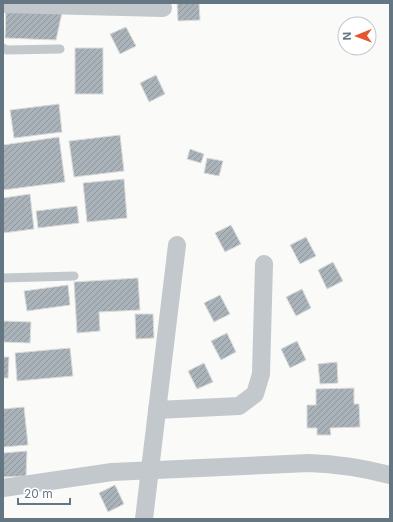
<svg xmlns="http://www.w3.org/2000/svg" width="393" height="522" font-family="Inter,sans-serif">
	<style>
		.building { fill: url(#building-hatch); stroke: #dcdcda }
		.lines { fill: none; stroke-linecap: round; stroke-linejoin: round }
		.service { stroke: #c3c8cc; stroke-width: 9 }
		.minor { stroke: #c3c8cc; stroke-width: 18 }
	</style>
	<defs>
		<pattern id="building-hatch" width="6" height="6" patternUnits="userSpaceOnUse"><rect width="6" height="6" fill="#aab3b9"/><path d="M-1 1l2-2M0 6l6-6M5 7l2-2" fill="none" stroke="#8e969c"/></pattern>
	</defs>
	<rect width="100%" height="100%" fill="#fafaf8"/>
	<g class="building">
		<path d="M177,3h22l1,17 -22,1z"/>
		<path d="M6,7l57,1 -7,32 -51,-2z"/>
		<path d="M126,27l10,19 -16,8 -10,-20z"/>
		<rect x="75" y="48" width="28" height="46"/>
		<path d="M156,75l9,19 -16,8 -9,-19z"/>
		<path d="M59,104l3,28 -48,6 -4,-28z"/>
		<path d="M120,135l4,36 -50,6 -5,-36z"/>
		<path d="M59,137l6,45 -62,8v-45z"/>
		<path d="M190,149l14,5 -3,9 -14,-4z"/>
		<path d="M207,158l16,3 -4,15 -15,-3z"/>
		<path d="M124,179l3,39 -40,4 -4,-39z"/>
		<path d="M30,194l4,35 -31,4v-35z"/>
		<path d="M77,206l2,17 -41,5 -2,-17z"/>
		<path d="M231,225l10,19 -16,8 -10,-19z"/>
		<path d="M306,237l10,19 -16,8 -10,-19z"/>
		<path d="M333,262l10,19 -16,8 -9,-19z"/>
		<path d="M138,278l2,32 -41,2 1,19 -23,2 -3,-51z"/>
		<path d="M68,285l2,20 -43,6 -3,-20z"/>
		<path d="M302,289l9,19 -15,8 -10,-19z"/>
		<path d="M220,295l10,19 -16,8 -10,-19z"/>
		<path d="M135,314h18l1,24 -18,1z"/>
		<path d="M3,321l28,1 -1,21 -27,-1z"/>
		<path d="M227,333l9,19 -15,8 -10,-19z"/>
		<path d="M297,341l9,19 -16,8 -9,-19z"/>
		<path d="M70,348l3,28 -56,5 -2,-28z"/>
		<path d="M3,357h6l-1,21h-5z"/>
		<path d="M337,362l1,21 -18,1 -2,-20z"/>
		<path d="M204,363l9,19 -16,7 -9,-18z"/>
		<path d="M354,388v16h5l1,23 -30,1 1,7h-14v-7h-10v-23h9v-16z"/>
		<path d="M24,407l4,38 -25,2v-38z"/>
		<path d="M27,451l-1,25 -23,1v-24z"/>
		<path d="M115,485l9,19 -16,8 -9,-19z"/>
	</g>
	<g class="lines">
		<g class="service">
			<path d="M3,48l4,2 53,-1"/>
			<path d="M3,278l71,-2"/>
		</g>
		<g class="minor">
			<path d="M3,4l160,4"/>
			<path d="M157,410l82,-4 16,-12 6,-20 3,-110"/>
			<path d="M3,488l109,-16 197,-9c28,1 54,5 81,12"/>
			<path d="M144,519l33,-274"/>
		</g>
	</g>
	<rect width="393" height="522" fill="none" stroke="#657683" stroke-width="8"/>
	<g transform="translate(357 36) rotate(269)"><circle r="19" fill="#ffffff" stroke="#c1c8cd"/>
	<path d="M0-3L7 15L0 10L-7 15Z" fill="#e4572e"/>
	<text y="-6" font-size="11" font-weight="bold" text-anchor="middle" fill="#657683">N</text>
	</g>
	<path d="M18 498v6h52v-6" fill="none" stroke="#657683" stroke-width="2"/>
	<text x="24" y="498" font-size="12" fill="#657683" stroke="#ffffff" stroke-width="3" paint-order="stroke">20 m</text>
</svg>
